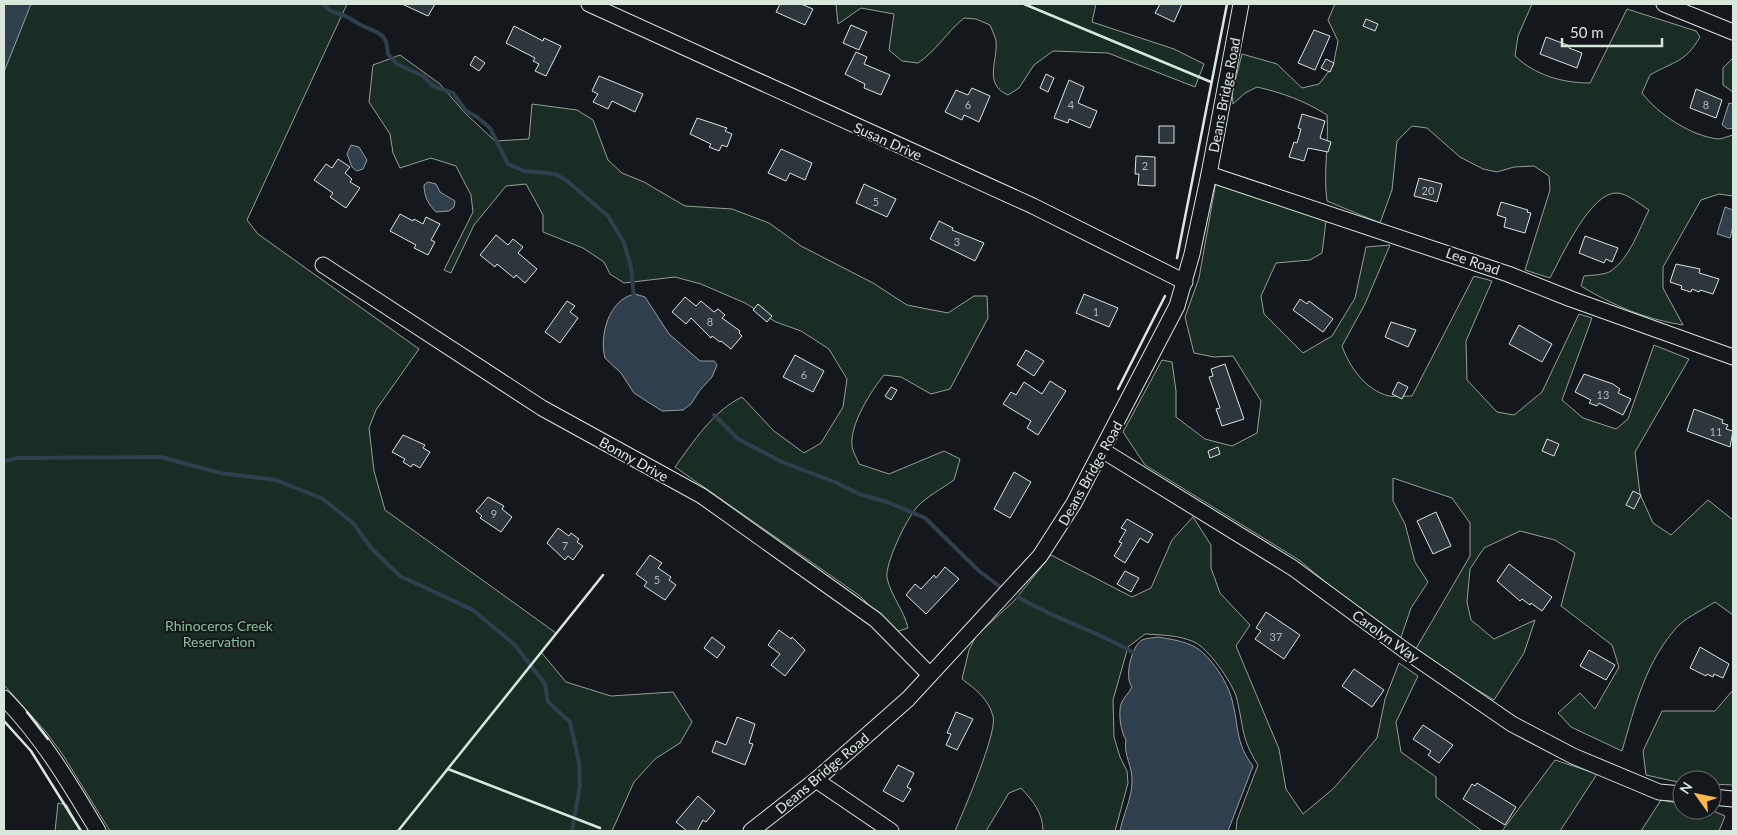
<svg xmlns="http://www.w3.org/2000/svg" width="1737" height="835" font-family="Lato,sans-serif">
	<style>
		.green { fill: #1a2d24; stroke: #939e99 }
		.water { fill: #2f3f4d; stroke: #939e99 }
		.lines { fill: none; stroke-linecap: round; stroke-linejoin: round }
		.stream { stroke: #2f3f4d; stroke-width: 4 }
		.building { fill: #2c363c; stroke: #d8e6dc }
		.minor-casing { stroke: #d8e6dc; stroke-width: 17 }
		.minor { stroke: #14181c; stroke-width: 15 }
		.wall { stroke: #d8e6dc; stroke-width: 2.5 }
		.labels { text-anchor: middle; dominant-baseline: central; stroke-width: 4; stroke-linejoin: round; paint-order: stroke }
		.number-label { font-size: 11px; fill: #adbab4 }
		.street-label { font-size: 14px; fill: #d8e6dc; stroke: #14181c }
		.park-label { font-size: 14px; fill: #8ac095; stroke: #14181c }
	</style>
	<rect width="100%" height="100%" fill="#14181c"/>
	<g class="green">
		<path d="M4,4h343l-100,216 11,14 161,115 -43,61 -7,18 5,43 11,39 171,123 -15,19 25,30 45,14 62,-4 19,30 -12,21 -25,16 -21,23 -22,49h-502l-47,-76 -17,-23 -42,-47z"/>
		<path d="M836,4h260l-4,18 82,27 30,15 -9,23 -87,-34 -55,-2 -19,14 -15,23 -11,7c-25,-11 -10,-34 -12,-54 -1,-5 -4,-11 -6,-16l-14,-6 -12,-1c-18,15 -28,33 -46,45l-16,-2 -13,-11 5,-36 -33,-6 -23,16z"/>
		<path d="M1335,4h197l-14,32 -3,20c20,19 47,27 75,27l37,-74 69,22 4,6c-15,26 -26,24 -50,38l-8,18c16,21 49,43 76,46 5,0 10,-3 15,-4v61l-14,-2 -18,6 -38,67v21l20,37c-38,-6 -69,-19 -102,-39l3,-10c8,-1 21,-1 27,-5 19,-13 28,-42 38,-61 -10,-6 -19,-15 -31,-17 -27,-3 -57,65 -68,85l-25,-8 25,-80 -1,-14 -15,-10 -20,1 -17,5 -14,-3 -23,-12 -33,-29 -15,-2 -15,15 -5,49 -12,33 -53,-22c-4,-29 2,-57 0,-86 -22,-14 -44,-22 -70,-28l-12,6 -12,11 -1,-11 10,-39 35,10 25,24 17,-4 14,-18 5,-25 -10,-21z"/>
		<path d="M400,55l40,29 25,29 30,28 34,-2 3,-35 45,6 16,10 15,40 14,13 22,9 41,24 47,3 37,14 32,23 72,37 34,22 41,8 26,-17h13l1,22 -38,71 -19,5 -30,-17 -17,-2c-13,16 -34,49 -32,70 0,6 5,13 7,19l30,10 55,-23 16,8 -6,21c-11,8 -28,17 -37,27 -11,13 -32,56 -30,71 4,18 17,32 21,50l-12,4 -36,-36 -185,-129c18,-25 38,-56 67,-70l32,34 30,22 17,-10 22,-36 4,-28 -18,-30 -28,-18 -25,-9 -31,-19 -44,-19 -26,-7 -51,6 -14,-9 -6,-12 -21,-14 -40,-16v-17l-17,-31 -20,2 -32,39 -23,48 -7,-3 29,-58 -2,-17 -15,-29 -25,-8 -31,10 -7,-15 -3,-19 -21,-32 4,-37z"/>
		<path d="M1733,58v34l-10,-7v-17z"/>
		<path d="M1216,182l110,39 -4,32 -12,7 -34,3 -15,33 3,18 39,39 29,-17 23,-38 11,-51 24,-2 -25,59 -23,42c7,20 23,44 47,50 7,1 16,0 23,0l62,-120 18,5 -26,60 1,39 30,32 17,3 28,-23 37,-78 13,4 -30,82 21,18 33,11 12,-10 26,-74 35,14 -54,93 5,42 13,29 18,12 37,-35 25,20v95l-18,-13c-11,7 -26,14 -36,23 -33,35 -44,81 -57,126l-51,-24 -13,-14 22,-20 15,16 24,-42 -7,-22 -51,-39 14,-53 -20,-13 -35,-9 -36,17 -14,21 -3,33 4,18 23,19 41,-19 -11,33 -30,47 -80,-48 56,-96v-33l-18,-25 -59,-20v23l12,23 10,38 13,20 -17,26 -12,35 -100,-83 -154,-95 -22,-33 39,-72 10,2 4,29v26l29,22 27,7 25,-13 4,-32 -28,-45 -19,1 -20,-4 -9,-36 14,-39z"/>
		<path d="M1193,517l18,28v23l9,25 30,32 -14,21 43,103 7,40 17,25 31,-26 43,-50 8,-39 14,-36 19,13 -22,46 5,30 35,25v20l46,34h-246l1,-11 21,-55c-18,-28 -14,-40 -22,-69 -5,-15 -28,-48 -42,-54 -15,-7 -33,-7 -49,-8l-17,13 -15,53 1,37 6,20 7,14 1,12 -13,48h-72c0,-18 -10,-30 -22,-43l-12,5 -23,38h-31c8,-19 43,-99 38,-115 -5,-18 -18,-27 -31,-37l7,-29 7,-14 38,-35 37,-46 81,42 19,-9 21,-48z"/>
		<path d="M1733,690v95l-21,-1v-4h-30v3l-36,-8 -3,-24 19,-40h53z"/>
		<path d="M1555,760l42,14 -37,57h-58z"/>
		<path d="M1661,800l21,4v6h29l14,6 -6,15h-78z"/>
		<path d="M58,803l9,2 13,26h-25z"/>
	</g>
	<g class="water">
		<path d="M4,4h27l-27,68z"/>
		<path d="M1729,103l4,1v24l-5,1 -6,-4z"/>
		<path d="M351,145l8,2 8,13 -4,9 -6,2 -5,-4 -5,-13z"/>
		<path d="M428,182l8,2 4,8 15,9 -1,6 -5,4 -13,1c-8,-8 -12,-16 -12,-27z"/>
		<path d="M1725,207l8,3v16l-3,12 -13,-4z"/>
		<path d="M635,294l10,3 24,37 31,27h14l3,4 -5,12 -12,13 -9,14 -8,6 -21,1 -28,-18 -13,-20 -16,-15c-6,-23 4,-59 30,-64z"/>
		<path d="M1158,637c11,2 27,4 37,10 16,9 33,36 37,53 7,26 3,43 21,66l-25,65h-108c3,-16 12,-33 12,-49 1,-16 -9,-27 -6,-42 -5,-8 -8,-26 -5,-36 2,-6 8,-11 11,-17 -8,-9 -1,-40 10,-47 4,-2 11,-2 16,-3z"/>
	</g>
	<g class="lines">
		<g class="stream">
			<path d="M324,4c6,10 14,8 23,13 5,2 9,6 14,8 18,9 26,7 27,29l9,10 26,12 10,10 20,7 13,18 11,6 13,11 18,36 16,7 31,3 11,6 42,36 16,27 7,24 3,30"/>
			<path d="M714,415l24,24 44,23 55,21 22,11 28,8 38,16 54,53 20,15"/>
			<path d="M4,461l14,-3 143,-1 59,16 56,7 47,19 30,24 19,26 28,27 73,34 42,35 30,39 3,18 22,20 9,40 1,23 -8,46"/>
			<path d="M1018,597c36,22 77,33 114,55"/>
		</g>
	</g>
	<g class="building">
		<path d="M402,4h33l-7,12z"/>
		<path d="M780,4h21l12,5 -8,16 -29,-13z"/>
		<path d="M1160,4h22l-8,18 -19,-9z"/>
		<path d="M1366,19l12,5 -3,7 -12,-5z"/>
		<path d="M851,25l16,7 -8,18 -16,-7z"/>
		<path d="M514,26l29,15 1,-3 17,8 -15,30 -11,-5 4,-7 -6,-3 2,-3 -29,-15z"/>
		<path d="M1314,30l16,6 -15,34 -17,-7z"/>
		<path d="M1546,37l24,9 -1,2 13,5 -5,15 -37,-14z"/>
		<path d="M856,52l11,5 -3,7 26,11 -9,20 -17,-7 1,-4 -20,-10z"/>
		<path d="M475,56l10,7 -6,8 -9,-6z"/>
		<path d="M1326,59l8,4 -4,9 -9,-4z"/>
		<path d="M1046,74l8,4 -6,14 -8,-4z"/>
		<path d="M599,76l44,18 -8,18 -23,-11 -4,8 -15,-7 5,-8 -6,-3z"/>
		<path d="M1069,80l15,7 -6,16 19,8 -7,17 -21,-9 -1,4 -14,-5z"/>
		<path d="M972,88l18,8 -11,26 -15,-7 -2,5 -17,-8 11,-22 12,5z"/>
		<path d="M1696,89l26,11 -6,18 -26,-10z"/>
		<path d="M1302,114l23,7 -5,17 11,4 -3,10 -20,-4 -4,13 -15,-4 5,-15 3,1 4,-14 -3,-1z"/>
		<path d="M697,118l30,10 -2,3 7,3 -5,13 -5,-2 -3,6 -10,-4 2,-3 -21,-10z"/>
		<rect x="1159" y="126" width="15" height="17"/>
		<path d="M781,149l31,14 -7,17 -15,-7 -4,8 -18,-8z"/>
		<path d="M1136,156l19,1v29l-17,-1 1,-11h-4z"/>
		<path d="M338,159l12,8 -5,6 7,6 -2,3 10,6 -14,20 -16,-11 3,-4 -19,-13 12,-16 6,4z"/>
		<path d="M1419,178l23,6 -5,18 -23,-6z"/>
		<path d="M864,184l32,15 -9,18 -31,-14z"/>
		<path d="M1501,202l27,8 -1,2 4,1 -6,20 -21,-6 2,-9 -9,-3z"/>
		<path d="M400,214l13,7 1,-2 9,5 3,-7 14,7 -9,16 4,2 -7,13 -14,-7 2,-3 -26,-14z"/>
		<path d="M939,221l14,7 -1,2 32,13 -9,18 -45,-22z"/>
		<path d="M496,235l12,10 5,-6 10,8 -5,6 19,16 -12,14 -9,-8 -2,3 -17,-14 -2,3 -15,-12z"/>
		<path d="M1585,236l33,12 -6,14 -6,-3 -2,4 -25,-10z"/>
		<path d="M1676,264l24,5 -1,4 20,6 -6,15 -13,-4 -1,2 -7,-3 -1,3 -10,-3 1,-3 -12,-4z"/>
		<path d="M1084,294l34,14 -9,19 -33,-14z"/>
		<path d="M685,297l11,9 5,-5 13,11 4,-3 7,6 -3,3 18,13 -1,2 3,3 -11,13 -10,-8 -1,1 -8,-6 -1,2 -20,-20 -5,6 -14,-12z"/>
		<path d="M1300,299l7,5 2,-3 24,18 -10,13 -30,-22z"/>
		<path d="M567,301l8,5 -5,6 8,6 -18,25 -15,-11z"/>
		<path d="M758,304l14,12 -5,6 -14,-12z"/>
		<path d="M1391,322l25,8 -8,17 -23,-10z"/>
		<path d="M1519,325l33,19 -10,18 -33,-18z"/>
		<path d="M1026,350l18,11 -10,15 -17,-11z"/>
		<path d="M795,355l29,16 -11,21 -30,-15z"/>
		<path d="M1225,364l19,55 -22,7 -6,-17 4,-1 -11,-31 4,-1 -2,-7z"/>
		<path d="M1584,374l29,10 7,5 -2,4 13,6 -8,16 -24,-12 -2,3 -8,-3 2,-3 -16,-8z"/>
		<path d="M1050,381l16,10 -28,44 -11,-7 4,-7 -28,-17 8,-12 5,3 8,-13 18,12z"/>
		<path d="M1398,382l10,5 -6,12 -10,-5z"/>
		<path d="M891,387l6,3 -6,10 -6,-4z"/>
		<path d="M1694,409l29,11 -1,3 6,2 -2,4 7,2 -3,16 -43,-16z"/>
		<path d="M403,435l22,10 -2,3 7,4 -10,16 -7,-4 -2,3 -8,-5 2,-3 -13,-7z"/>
		<path d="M1547,439l12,5 -5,12 -12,-5z"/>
		<path d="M1218,447l2,7 -10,4 -2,-7z"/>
		<path d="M1014,472l17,10 -21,36 -16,-9z"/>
		<path d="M1633,491l8,4 -7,14 -8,-4z"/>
		<path d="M488,497l16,9 -2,3 10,8 -11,15 -21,-14 2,-2 -6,-5z"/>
		<path d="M1436,512l15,34 -18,8 -16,-33z"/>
		<path d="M1127,519l26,15 -5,9 -8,-5 -15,25 -11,-7 8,-13 -3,-1 7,-12 -5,-2z"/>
		<path d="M558,528l11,8 2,-3 8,6 -2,3 6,4 -10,14 -5,-4 -3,4 -18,-17z"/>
		<path d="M650,555l12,8 -4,5 13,9 -2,3 7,5 -11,15 -21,-14 3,-4 -11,-8z"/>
		<path d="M1509,564l43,33 -10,14 -11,-8 -1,2 -8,-6 -2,2 -23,-20z"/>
		<path d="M945,567l14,12 -33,35 -20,-19 9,-11 6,5 13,-14 2,3z"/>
		<path d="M1125,571l14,7 -8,14 -14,-8z"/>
		<path d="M1266,612l34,23 -16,24 -29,-20 6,-8 -5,-3z"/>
		<path d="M779,630l12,9 1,-2 13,13 -20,26 -14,-11 9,-11 -12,-9z"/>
		<path d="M712,637l13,10 -8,11 -13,-10z"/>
		<path d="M1700,647l29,17 -6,14 -9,-4 -1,3 -6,-3 -1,2 -16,-8z"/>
		<path d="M1589,650l26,15 -9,15 -26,-14z"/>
		<path d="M1354,669l30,21 -12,17 -30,-21z"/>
		<path d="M956,712l17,7 -16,31 -11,-5 5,-11 -4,-1z"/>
		<path d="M737,717l18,7 -6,19 4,1 -8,21 -33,-13 4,-11 10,4z"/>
		<path d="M1423,725l30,20 -14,18 -11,-8 3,-4 -18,-12z"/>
		<path d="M898,765l16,8 -7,14 4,2 -8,13 -20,-11z"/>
		<path d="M1477,783l39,24 -11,18 -42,-26 9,-15 3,2z"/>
		<path d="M698,796l17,15 -9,11 -3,-2 -6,11h-10l-11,-9z"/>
	</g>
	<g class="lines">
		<defs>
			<g id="minor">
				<path d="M589,4l444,202 152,76"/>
				<path d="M1664,4l69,28"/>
				<path d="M1209,174l299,100 63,25 162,58"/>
				<path d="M323,265l219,143 160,88 174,124 54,55"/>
				<path d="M1102,450l191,118 110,81 109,75 61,32 86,36 23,2"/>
				<path d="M4,698c39,40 66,86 94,133"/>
				<path d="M816,780l75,51"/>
				<path d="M1712,797l21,2"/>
				<path d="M751,831l65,-51 92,-81 132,-143 34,-53 103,-197 15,-52 17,-80 32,-170"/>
			</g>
		</defs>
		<use href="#minor" class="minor-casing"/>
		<use href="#minor" class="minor"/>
		<g class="wall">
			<path d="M1024,4l187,78"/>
			<path d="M1177,258l50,-254"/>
			<path d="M1118,389l47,-93"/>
			<path d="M27,712l21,27"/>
			<path d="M4,721l27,30 50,80"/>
			<path d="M448,769l152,59"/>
			<path d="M398,831l205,-256"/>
		</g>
	</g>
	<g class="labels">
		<g class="number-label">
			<text x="968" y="104">6</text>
			<text x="1071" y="104">4</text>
			<text x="1706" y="104">8</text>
			<text x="1145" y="165">2</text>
			<text x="1428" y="190">20</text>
			<text x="876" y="201">5</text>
			<text x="957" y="241">3</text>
			<text x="1096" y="311">1</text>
			<text x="710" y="321">8</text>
			<text x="804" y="374">6</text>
			<text x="1603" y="394">13</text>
			<text x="1716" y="431">11</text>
			<text x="494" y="513">9</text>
			<text x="565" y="545">7</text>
			<text x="657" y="579">5</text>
			<text x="1276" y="636">37</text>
		</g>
		<g class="street-label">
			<text transform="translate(1224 95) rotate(-79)">Deans Bridge Road</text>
			<text transform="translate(888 141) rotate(24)">Susan Drive</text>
			<text transform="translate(1473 261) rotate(19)">Lee Road</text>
			<text transform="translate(634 459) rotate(29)">Bonny Drive</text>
			<text transform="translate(1090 473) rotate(-61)">Deans Bridge Road</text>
			<text transform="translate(1386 636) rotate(36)">Carolyn Way</text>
			<text transform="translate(822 773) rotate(-40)">Deans Bridge Road</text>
		</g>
		<g class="park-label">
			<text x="219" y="625">Rhinoceros Creek<tspan x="219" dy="16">Reservation</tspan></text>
		</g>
	</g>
	<rect width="1737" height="835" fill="none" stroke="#d8e6dc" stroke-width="10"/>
	<g transform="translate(1697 795) rotate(303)"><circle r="24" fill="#14181c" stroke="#626a69"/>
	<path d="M0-4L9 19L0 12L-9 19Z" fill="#ffb74d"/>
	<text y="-8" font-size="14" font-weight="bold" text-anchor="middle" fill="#d8e6dc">N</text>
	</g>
	<path d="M1562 38v8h100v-8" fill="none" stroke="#d8e6dc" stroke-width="2.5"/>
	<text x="1570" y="38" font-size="15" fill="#d8e6dc" stroke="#14181c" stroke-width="4" paint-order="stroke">50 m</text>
</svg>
